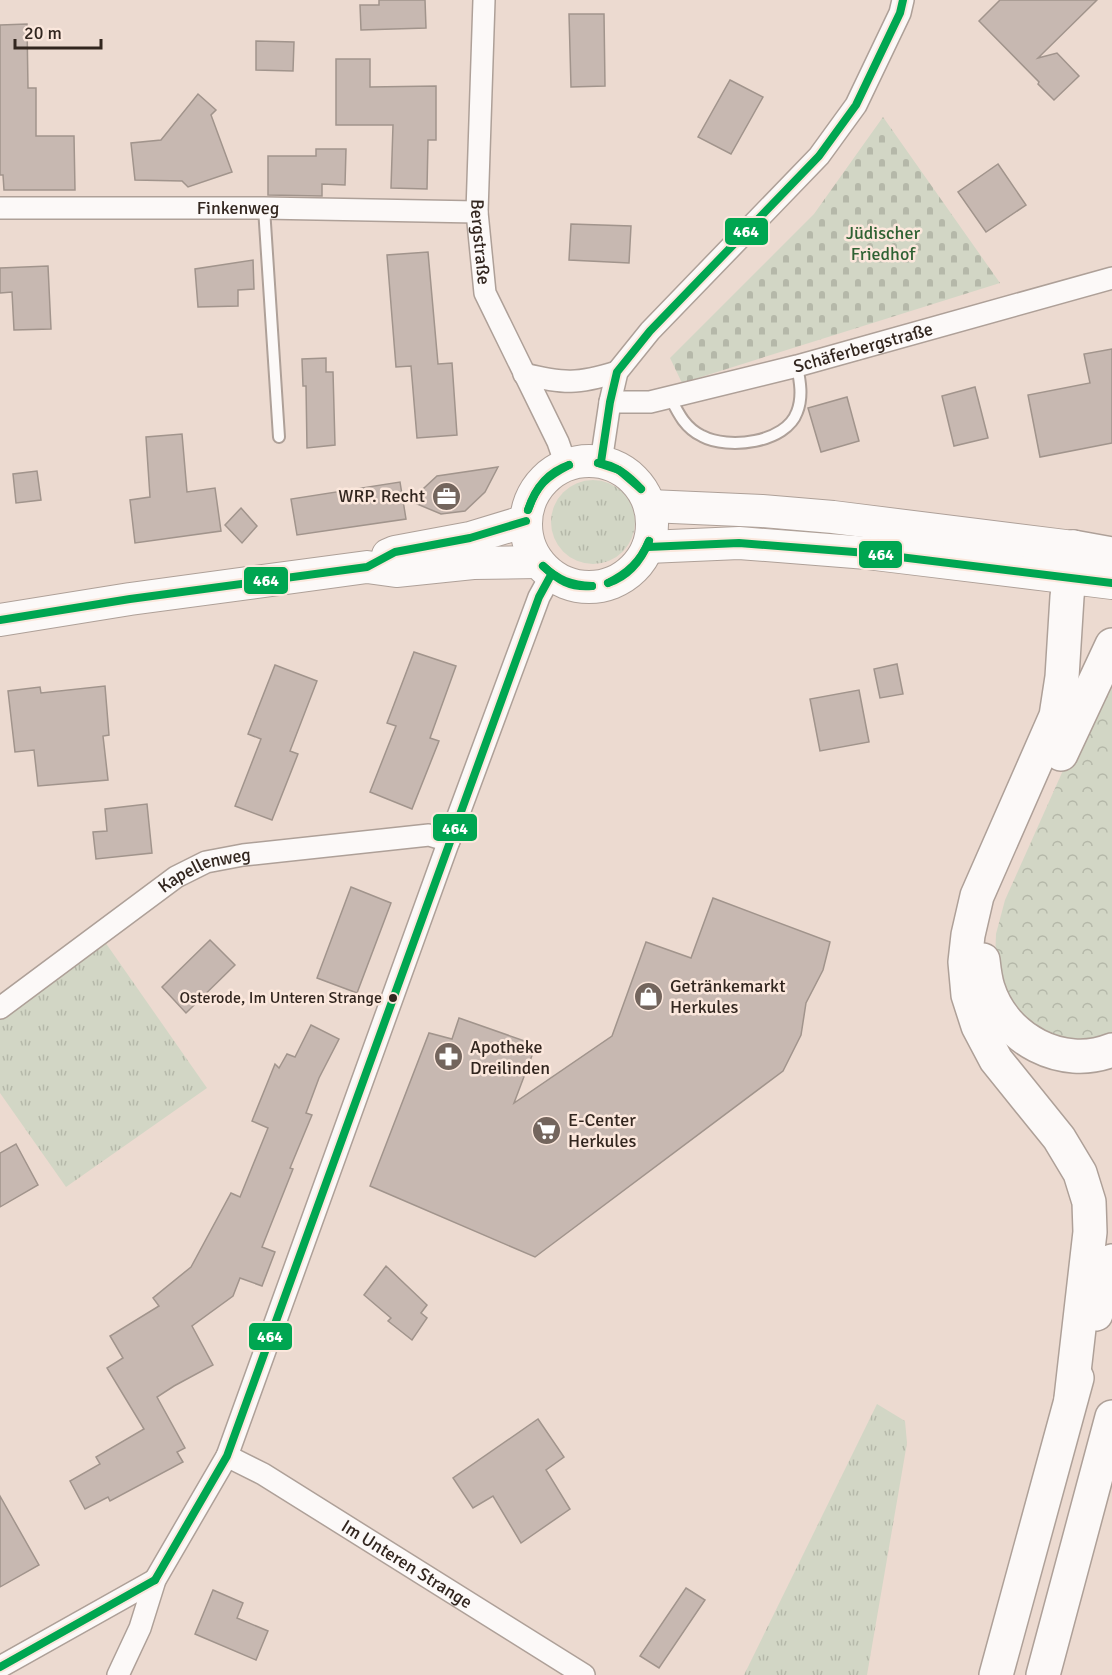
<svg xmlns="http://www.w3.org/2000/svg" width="1112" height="1675" font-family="Signika,sans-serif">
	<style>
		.grass { fill: url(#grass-tufts) }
		.forest { fill: url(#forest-crowns) }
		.cemetery { fill: url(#cemetery-stones) }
		.building { fill: #c7b8b1; stroke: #a1948c; stroke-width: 1.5 }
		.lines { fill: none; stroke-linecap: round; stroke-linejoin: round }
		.service-casing { stroke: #aea098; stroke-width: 14 }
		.minor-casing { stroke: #aea098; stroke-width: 24 }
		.secondary-casing { stroke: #aea098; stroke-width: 34 }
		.primary-casing { stroke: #aea098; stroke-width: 36 }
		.trunk-casing { stroke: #aea098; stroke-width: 36 }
		.service { stroke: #fcf9f8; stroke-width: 10 }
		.minor { stroke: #fcf9f8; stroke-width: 21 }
		.secondary { stroke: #fcf9f8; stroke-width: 32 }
		.primary { stroke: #fcf9f8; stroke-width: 33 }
		.trunk { stroke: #fcf9f8; stroke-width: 33 }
		.bus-1-casing { stroke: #fbe7dc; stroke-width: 12 }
		.bus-1 { stroke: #00a651; stroke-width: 8 }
		.bus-dot { fill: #32261f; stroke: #fbe7dc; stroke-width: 2 }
		.labels { text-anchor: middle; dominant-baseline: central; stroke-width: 5; stroke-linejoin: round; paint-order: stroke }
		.bus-label { font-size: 16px; fill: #32261f; stroke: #fbe7dc; text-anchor: end }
		.street-label { font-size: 18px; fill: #32261f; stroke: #fbe7dc }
		.park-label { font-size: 18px; fill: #2f6233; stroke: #fbe7dc }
		.poi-label { font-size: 18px; fill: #32261f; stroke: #fbe7dc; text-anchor: start }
		.line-badge { stroke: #fbe7dc; stroke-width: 2 }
		.badge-label { font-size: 16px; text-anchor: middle; font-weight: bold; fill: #fff }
	</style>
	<defs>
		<pattern id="grass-tufts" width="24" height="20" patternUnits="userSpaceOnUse" patternTransform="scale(1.5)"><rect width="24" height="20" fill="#d2d6c5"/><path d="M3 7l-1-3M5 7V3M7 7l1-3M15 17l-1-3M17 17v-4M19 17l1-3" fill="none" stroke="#b5b8a9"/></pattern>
		<pattern id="forest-crowns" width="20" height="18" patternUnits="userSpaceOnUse" patternTransform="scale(1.5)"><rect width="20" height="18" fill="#d2d6c5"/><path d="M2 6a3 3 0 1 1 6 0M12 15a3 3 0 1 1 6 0" fill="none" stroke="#b5b8a9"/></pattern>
		<pattern id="cemetery-stones" width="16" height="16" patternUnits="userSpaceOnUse" patternTransform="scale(1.5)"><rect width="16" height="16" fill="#d2d6c5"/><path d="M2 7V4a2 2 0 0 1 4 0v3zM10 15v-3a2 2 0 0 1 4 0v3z" fill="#b5b8a9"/></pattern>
	</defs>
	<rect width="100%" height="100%" fill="#ecdad0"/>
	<g class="grass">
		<circle cx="593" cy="522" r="42"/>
		<path d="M105,942l102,146 -141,99 -66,-94v-77z"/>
		<path d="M877,1404l28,17 2,22 -40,232h-123z"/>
	</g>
	<path class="forest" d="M1112,679v355l-16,8 -29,-1 -41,-19 -26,-37 -5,-24 1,-27 9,-34 64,-143z"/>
	<path class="cemetery" d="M883,117l117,166 -318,100 -12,-25 144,-144z"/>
	<g class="building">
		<path d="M379,0h46l1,28 -65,2 -1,-25h19z"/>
		<path d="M1000,0h97l-59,58 19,-5 22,23 -25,24 -16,-16 1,-2 -60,-61z"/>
		<path d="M569,14h35l1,72 -34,1z"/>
		<path d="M27,24l1,64h8v48h38l1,54h-71l-1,-15h-3v-150z"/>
		<path d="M256,41l38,1 -1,29 -37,-1z"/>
		<path d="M336,59h34v28l66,-1v54h-8l-1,49 -36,-1 2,-63h-57z"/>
		<path d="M730,80l33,17 -32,57 -33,-17z"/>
		<path d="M198,94l18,16 -5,5 21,57 -44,15 -6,-6 -47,-1 -4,-37 30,-3z"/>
		<path d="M316,149h30l-1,36 -23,-1v12l-54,-1v-39h48z"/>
		<path d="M998,164l28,41 -40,27 -28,-40z"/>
		<path d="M571,224l60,2 -2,37 -60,-3z"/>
		<path d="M428,252l10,112 14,-1 5,72 -40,3 -6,-72 -15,1 -9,-112z"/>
		<path d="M253,260l1,29 -16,1v16l-40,1 -3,-38z"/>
		<path d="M48,266l3,63 -37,1 -2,-38 -12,1v-25z"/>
		<path d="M1112,349v94l-72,14 -12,-62 62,-12 -6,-29z"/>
		<path d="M326,358v14h7l2,73 -28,3 -1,-62h-3l-1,-27z"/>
		<path d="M975,387l13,51 -34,8 -12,-50z"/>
		<path d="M847,397l12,44 -38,11 -13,-44z"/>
		<path d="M182,434l5,58 28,-4 6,43 -86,12 -5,-43 20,-3 -4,-60z"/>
		<path d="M498,467l-13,25 -20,19 -24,3 -31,-13 27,-25z"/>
		<path d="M37,471l4,29 -25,3 -3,-29z"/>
		<path d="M400,482l6,37 -109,16 -6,-36z"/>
		<path d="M241,508l16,18 -15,17 -17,-18z"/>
		<path d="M414,652l42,14 -26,72 9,3 -27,68 -42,-17 26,-66 -9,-3z"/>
		<path d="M897,664l6,30 -23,4 -6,-29z"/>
		<path d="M275,665l42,16 -27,70 8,3 -26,66 -37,-14 26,-67 -13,-5z"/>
		<path d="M105,686l4,49 -6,1 5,44 -70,6 -4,-36 -19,2 -7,-61 32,-4 1,6z"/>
		<path d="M859,690l10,52 -49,9 -10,-52z"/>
		<path d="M147,804l5,49 -56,6 -3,-27 14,-1 -2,-22z"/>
		<path d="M351,887l40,16 -34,90 -40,-15z"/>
		<path d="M713,898l117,44 -7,28 -17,33 -5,32 -18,36 -248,186 -165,-71 59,-153 23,6 7,-21 77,27 -22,58 98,-67 34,-94 45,16z"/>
		<path d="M210,940l25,25 -49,48 -24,-26z"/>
		<path d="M311,1025l28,14 -20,39 -13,35 6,2 -22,53 3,1 -31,78 13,5 -13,34 -22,-8 -7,18 -41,30 21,39 -39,21 -17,11 28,51 -8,4 6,10 -73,39 -2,-4 -23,12 -15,-28 30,-17 -4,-7 48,-28 -37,-61 16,-10 -13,-22 49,-30 -6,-8 38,-31 40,-74 9,4 28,-69 -16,-7 23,-57 4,4 8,-14 8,3z"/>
		<path d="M16,1144l22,41 -38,22v-54z"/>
		<path d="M386,1266l41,39 -6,8 6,5 -15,22 -24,-19 3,-3 -27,-23z"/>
		<path d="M538,1419l26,38 -18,13 24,39 -49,34 -28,-47 -20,12 -20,-30z"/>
		<path d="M0,1496l39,69 -39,22z"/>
		<path d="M686,1588l19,12 -46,68 -19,-12z"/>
		<path d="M213,1590l30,13 -6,15 31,13 -12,29 -61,-26z"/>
	</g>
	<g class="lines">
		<defs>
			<g id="service">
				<path d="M264,208l15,229"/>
				<path d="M670,397c8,16 15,31 32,39 26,14 84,7 95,-24 6,-15 3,-31 0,-46"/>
			</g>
			<g id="minor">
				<path id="s1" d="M484,0l-7,212 8,81 73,149 8,23"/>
				<path id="s2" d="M0,208h264l213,4"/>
				<path d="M524,374c40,10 54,10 93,-2"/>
				<path id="s3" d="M610,402h40l147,-36 315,-88"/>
				<path d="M601,462l9,-60 7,-30 33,-41 169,-175 37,-51 44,-92 3,-13"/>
				<path id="s4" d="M0,1008l176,-131 30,-15 37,-7 186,-20 20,6"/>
				<path id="s5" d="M227,1456l36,18 321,201"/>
				<path d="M0,1667l155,-87"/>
				<path d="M118,1675l22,-47 15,-48 72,-124 228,-632 84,-227 12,-22"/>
			</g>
			<g id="secondary">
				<circle cx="589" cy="524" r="63"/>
				<path d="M650,506l112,5 71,6 240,30"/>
				<path d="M648,547l91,-4 128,10 245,30"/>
				<path d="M388,555l7,-3 75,-14 56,-17"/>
				<path d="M0,620l130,-21 237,-32 29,4 77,-8 65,-1"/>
			</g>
			<path id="primary" d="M1073,547l39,7"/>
			<g id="trunk">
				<path d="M1061,754l51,-109"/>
				<path d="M983,960c1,9 2,19 5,28 16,51 74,82 124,62"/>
				<path d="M1096,1314l16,-53"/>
				<path d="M1071,1398l19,-166 -1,-30 -9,-29 -21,-35 -63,-78 -18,-34 -10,-31 -3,-33 3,-27 9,-39 79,-180 6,-39 5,-80 6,-50"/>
				<path d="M996,1675l81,-297"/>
				<path d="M1043,1675l69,-258"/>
			</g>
		</defs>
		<use href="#service" class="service-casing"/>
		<use href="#minor" class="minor-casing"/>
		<use href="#secondary" class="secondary-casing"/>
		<use href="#primary" class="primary-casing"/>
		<use href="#trunk" class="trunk-casing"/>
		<use href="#service" class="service"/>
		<use href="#minor" class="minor"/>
		<use href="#secondary" class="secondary"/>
		<use href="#primary" class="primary"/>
		<use href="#trunk" class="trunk"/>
		<defs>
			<g id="bus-1">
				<path d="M601,462l9,-60 7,-30 33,-41 169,-175 37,-51 44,-92 3,-13"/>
				<path d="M598,463c18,2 31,13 43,26"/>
				<path d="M598,463l21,7 22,19"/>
				<path d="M528,510c7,-22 20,-38 41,-45"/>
				<path d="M528,510c9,-25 18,-33 41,-45"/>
				<path d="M648,547l91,-4 128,10 245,30"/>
				<path d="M543,566c15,14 28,19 49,20"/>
				<path d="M543,566c15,14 27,22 49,20"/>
				<path d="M608,583c20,-10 32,-21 41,-42"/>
				<path d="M608,583c21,-7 33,-22 41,-42"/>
				<path d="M0,620l130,-21 237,-32 28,-15 75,-14 56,-17"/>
				<path d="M155,1580l72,-124 312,-859 12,-22"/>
				<path d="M0,1667l155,-87"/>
			</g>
		</defs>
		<use href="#bus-1" class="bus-1-casing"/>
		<use href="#bus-1" class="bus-1"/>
	</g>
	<defs>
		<symbol id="office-disc" viewBox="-11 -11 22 22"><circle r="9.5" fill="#73655d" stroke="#fbe7dc"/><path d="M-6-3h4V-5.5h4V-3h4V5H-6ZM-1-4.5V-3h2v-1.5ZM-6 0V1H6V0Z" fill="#fff"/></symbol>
		<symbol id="shop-disc" viewBox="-11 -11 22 22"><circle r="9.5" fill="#73655d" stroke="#fbe7dc"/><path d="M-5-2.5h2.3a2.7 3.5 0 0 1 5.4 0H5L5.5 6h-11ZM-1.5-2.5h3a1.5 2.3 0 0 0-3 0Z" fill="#fff"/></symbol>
		<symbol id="pharmacy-disc" viewBox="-11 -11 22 22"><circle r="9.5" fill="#73655d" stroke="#fbe7dc"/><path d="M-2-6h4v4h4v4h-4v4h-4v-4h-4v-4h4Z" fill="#fff"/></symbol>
		<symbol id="supermarket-disc" viewBox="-11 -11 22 22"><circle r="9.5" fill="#73655d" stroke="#fbe7dc"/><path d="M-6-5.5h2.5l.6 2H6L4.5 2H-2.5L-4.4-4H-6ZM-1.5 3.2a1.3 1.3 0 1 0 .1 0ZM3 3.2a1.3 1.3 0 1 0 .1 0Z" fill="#fff"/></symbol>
	</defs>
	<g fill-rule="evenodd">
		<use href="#office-disc" x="430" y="480" width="33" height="33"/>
		<use href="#shop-disc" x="632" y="980" width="33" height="33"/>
		<use href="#pharmacy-disc" x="432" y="1040" width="33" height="33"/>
		<use href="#supermarket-disc" x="530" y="1114" width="33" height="33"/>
	</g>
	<circle class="bus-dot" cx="393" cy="998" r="5"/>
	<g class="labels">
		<g class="bus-label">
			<text x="382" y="998">Osterode, Im Unteren Strange</text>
		</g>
		<g class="street-label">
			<text stroke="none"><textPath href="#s2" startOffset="238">Finkenweg</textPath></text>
			<text stroke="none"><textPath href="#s1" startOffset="242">Bergstraße</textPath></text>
			<text stroke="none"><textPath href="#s3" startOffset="260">Schäferbergstraße</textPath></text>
			<text stroke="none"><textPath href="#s4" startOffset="249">Kapellenweg</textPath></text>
			<text stroke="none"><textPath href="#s5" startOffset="210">Im Unteren Strange</textPath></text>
		</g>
		<g class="park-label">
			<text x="883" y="233">Jüdischer<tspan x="883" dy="21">Friedhof</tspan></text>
		</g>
		<g class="poi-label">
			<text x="425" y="496" text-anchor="end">WRP. Recht</text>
			<text x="670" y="986">Getränkemarkt<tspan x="670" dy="21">Herkules</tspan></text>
			<text x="470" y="1047">Apotheke<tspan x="470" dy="21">Dreilinden</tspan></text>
			<text x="568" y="1120">E-Center<tspan x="568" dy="21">Herkules</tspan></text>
		</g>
	</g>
	<g class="line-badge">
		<rect x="724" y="217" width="45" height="29" rx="6" fill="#00a651"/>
		<rect x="858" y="540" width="45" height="29" rx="6" fill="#00a651"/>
		<rect x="243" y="566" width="46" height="29" rx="6" fill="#00a651"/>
		<rect x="432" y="813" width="46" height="29" rx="6" fill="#00a651"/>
		<rect x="248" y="1322" width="45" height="29" rx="6" fill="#00a651"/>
	</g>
	<g class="badge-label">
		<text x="746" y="237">464</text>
		<text x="881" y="560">464</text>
		<text x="266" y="586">464</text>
		<text x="455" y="834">464</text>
		<text x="270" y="1342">464</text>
	</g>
	<path d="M15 39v9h86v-9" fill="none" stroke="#32261f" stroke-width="3"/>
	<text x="24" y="39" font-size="18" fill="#32261f" stroke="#fbe7dc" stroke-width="4.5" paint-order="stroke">20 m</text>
</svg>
